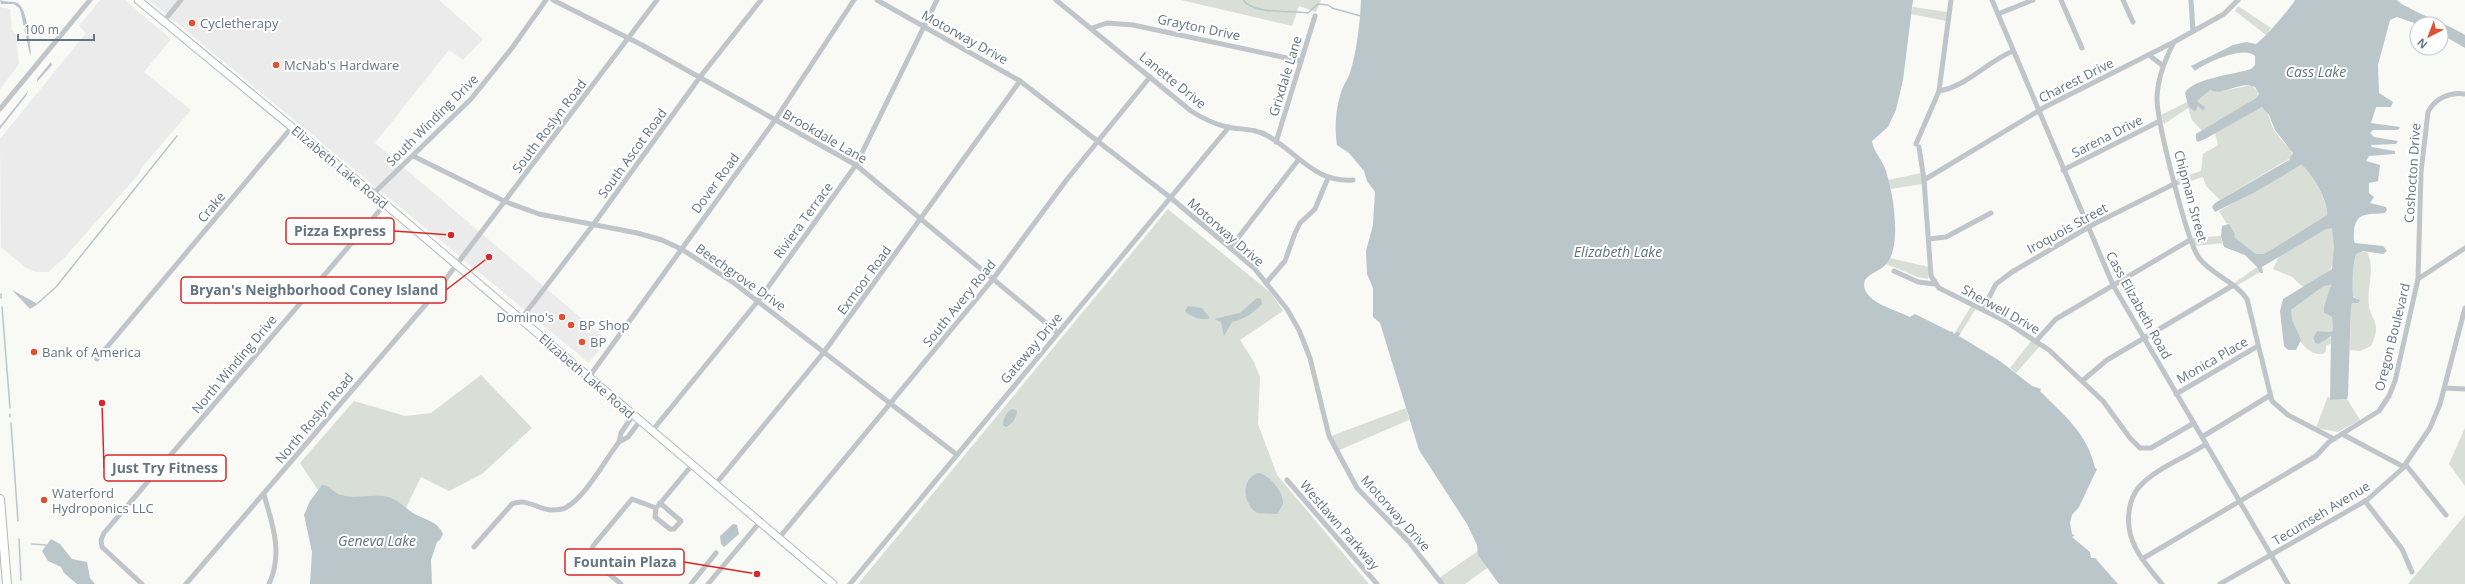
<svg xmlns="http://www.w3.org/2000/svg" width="2465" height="584" font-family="'Open Sans',sans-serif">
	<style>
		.built { fill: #eaebea }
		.green { fill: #d9ded6 }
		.water { fill: #bac6ca }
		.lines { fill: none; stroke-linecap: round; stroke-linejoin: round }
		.stream { stroke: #bac6ca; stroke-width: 1.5 }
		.major-casing { stroke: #b4b9bd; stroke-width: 9 }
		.highway-casing { stroke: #b4b8bc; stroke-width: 10 }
		.minor { stroke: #c0c5c9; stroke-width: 5 }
		.major { stroke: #fff; stroke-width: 7 }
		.highway { stroke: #fff; stroke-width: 8 }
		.poi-dot { fill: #df5231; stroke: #fff; stroke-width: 1.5 }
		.labels { text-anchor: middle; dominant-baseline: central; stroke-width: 4; stroke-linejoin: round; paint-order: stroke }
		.poi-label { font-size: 13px; fill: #657581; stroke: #fff; text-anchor: start }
		.street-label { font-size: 13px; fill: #657581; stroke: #fff }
		.water-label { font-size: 14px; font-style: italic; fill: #5f747b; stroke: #fff }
		.leader { fill: none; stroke: #d62828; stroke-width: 1.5 }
		.callout-dot { fill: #d62828; stroke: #fff; stroke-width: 1.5 }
		.callout { fill: #fff; stroke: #d62828; stroke-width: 1.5 }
		.callout-label { font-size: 14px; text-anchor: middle; font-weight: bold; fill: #657581 }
	</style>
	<rect width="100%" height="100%" fill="#f9f9f6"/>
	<g class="built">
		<path d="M100,0h25l46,39 -27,33 47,38 -48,56 -5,9 -75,84 -15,13h-13l-10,-5 -24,-20 -1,-108 86,-106 -7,-7z"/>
		<path d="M149,0h290l44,39 -20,21 -14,-10 -74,93 232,197 -18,23z"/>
		<path d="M0,7l10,2 2,21 4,5 3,29 -19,25z"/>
	</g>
	<g class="green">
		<path d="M1181,0h140l-5,12 -17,-6 -7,20z"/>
		<path d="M2238,6l33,22 -5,7 -31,-24z"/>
		<path d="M1913,7l34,5 -1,9 -35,-7z"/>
		<path d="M2252,85l6,7 -1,5 -48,31 -7,3 -10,-11 -4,-12 -24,16 -3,-9 26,-13 1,4 7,6 3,-6 5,5v-6l-6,-4 13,-11 12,1z"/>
		<path d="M2262,107c8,5 7,15 12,23 5,7 10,14 17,19l1,8 -72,43 -14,-14 -3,-9 -25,8 -1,-6 24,-8 2,-17 15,-9 -3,-12z"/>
		<path d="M2301,165c11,7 27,37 26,50l-63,39h-8l-23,-17 -4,-13 -3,-1 -7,-12z"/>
		<path d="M1921,173l1,11 -31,5 -3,-9z"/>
		<path d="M1168,209l103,84 12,18 -43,29 14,22 6,15 -2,47 19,51 92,109h-511z"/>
		<path d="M2329,227l4,2c2,38 5,40 -29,59l-12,-11 -19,-8 6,-13z"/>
		<path d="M2221,236l1,7 -27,3 -3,-8z"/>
		<path d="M2361,251l6,1c9,18 -1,36 2,55 2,9 8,15 7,24 -1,5 -3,11 -5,15l-11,5 -10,-1 1,-44 1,-3h4l4,-3 -7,-4 -2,-18 5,-24z"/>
		<path d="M1890,258l39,9 -1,12 -10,-2 -32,-13z"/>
		<path d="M2257,267l3,5 -24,14 -3,-2z"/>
		<path d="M2330,284l1,6 -6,24 7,3 1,13 -2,2 -14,-1 -4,9 2,3h6l9,-8 1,8 -5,3v5l-3,3c-20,2 -34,-27 -32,-44l33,-24z"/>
		<path d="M1972,305l4,3 -17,28 -5,-2z"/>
		<path d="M2032,340l8,6 -24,27 -6,-5z"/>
		<path d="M481,375l51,53 -50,46 -33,17 -28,-14 -19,39 -68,-2 -34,-51 54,-62 51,15 26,-3z"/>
		<path d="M2328,396l3,4 16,-1 13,21 -22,12 -22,-4z"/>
		<path d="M1406,408l3,12 -72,31 -6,-15z"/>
		<path d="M2465,428v58l-16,-22z"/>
		<path d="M2465,515v69h-57z"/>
		<path d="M1478,551l9,17 -22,16h-21l-5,-6z"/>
	</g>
	<g class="water">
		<path d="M0,0c5,3 14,0 19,4 8,6 11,39 12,49l-1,2 -10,-46 -6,-5h-13z"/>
		<path d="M1361,0h552l-10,80 -7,30 -8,17 -16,14c1,10 11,20 14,30 7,22 16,73 1,92 -6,8 -16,9 -22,17 -7,21 32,30 45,37l5,-3 36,18 1,-1 2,3 3,-2 3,1 -1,3 41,25 32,25 9,3 -1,2c24,25 47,41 55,77l2,1 -18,38 -7,8 -2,8 2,11 3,1 -3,2 18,15 1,6h4l23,26h-619l-21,-29 -1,-10 -10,-21 -48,-74 -39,-127 -7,-6v-29l-6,-14 -1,-23 7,-26 2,-33 -8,-11 -3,-10 -15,-18 -12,-8c-3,-18 -1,-40 6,-58 2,-4 5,-9 7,-14 7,-23 10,-49 11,-73z"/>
		<path d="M2295,0h102c6,8 55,26 68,35v13l-24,-14v-10h-24l-20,-7 -7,3 -12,45 1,28 14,9 -2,5h-15l-5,16 29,4 -2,3h-25l-3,3 4,4 24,4 -2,3 -25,1 1,2 23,4v3l-26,2 -3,5 14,4 -2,16 -9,2v10l5,4 -4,6 16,4 1,3 -2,3c-16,2 -29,-2 -31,18 0,4 -1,9 1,12l28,3 4,5 -4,3 -20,-3 -7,3c-4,15 -4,28 -3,43l7,3 -2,3h-6l-1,3 -3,89 -1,4 -17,1 1,-64 -12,8 -4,-1 -2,-5 4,-7 14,1 2,-2 -1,-13 -8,-4v-6l7,-22 -7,1 -33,24 1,10 9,20 -5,10h-8l-4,-4 -4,-35 3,-12 49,-30 2,-22 -2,-19 -6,1 -64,38 1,6h-3l-3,-6 -12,-12 -21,-8 -3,-11 1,-10 7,-2 6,10 -1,3 22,17h8l63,-39c2,-13 -16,-44 -26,-50l-46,27 -40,20 -3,-5 3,-4 74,-43 4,-7 -18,-23 -6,-15 -7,-8 -57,32 -7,3 -2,-2v-6l60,-36 3,-4 -4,-7c-14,-7 -31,9 -45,3l-13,11 8,6 -2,4 -5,-5 -3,6 -7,-6 -3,-13c6,-14 51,-19 66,-24l4,-4v-9c-11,-11 -50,7 -60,15l-4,-5 42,-21 13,-3 10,2c7,-4 34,-35 39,-44z"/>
		<path d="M51,62l1,3 -15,17v-3z"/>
		<path d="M28,91l-2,5 -26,33v-3z"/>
		<path d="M12,290l26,14 -8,5z"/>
		<path d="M1257,298l4,1 1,5c-9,10 -18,15 -30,18l-8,14 -3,-14 -7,-3 26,-6z"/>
		<path d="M1188,306l14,2 8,10c-7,3 -20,-1 -25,-7z"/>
		<path d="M1013,409l4,2c-1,8 -5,13 -11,16l-3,-2c0,-6 4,-15 10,-16z"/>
		<path d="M1258,473c11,1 26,19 25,31l-6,10 -20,-1c-14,-9 -17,-34 1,-40z"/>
		<path d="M322,485c8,0 11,8 19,10 14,4 25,0 40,1 14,0 21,10 32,17 11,7 24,7 30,21l-3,6 -3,2 -6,18 1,24h-122l2,-32 -8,-37 6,-14z"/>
		<path d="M733,524l4,1 2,9 -15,13 -3,-3 -1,-8z"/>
		<path d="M51,539l9,5 12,15 15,3 3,16 5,6h-18l-13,-11 -3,-6 -13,-6 -6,-10z"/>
	</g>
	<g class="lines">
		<g class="stream">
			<path d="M1243,0c12,15 48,10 65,13l10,-9 10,1 4,3 29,8"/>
			<path d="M1,294v4"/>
			<path d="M38,303l18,-16 121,-151"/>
			<path d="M2,307l8,101"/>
			<path d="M10,414v3"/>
			<path d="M11,423l7,98"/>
			<path d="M19,539l2,41"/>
			<path d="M32,544l14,1"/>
		</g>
		<defs>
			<path id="major" d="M138,0l247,204 448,380"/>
			<path id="highway" d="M0,499l7,85"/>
		</defs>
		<use href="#major" class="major-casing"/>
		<use href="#highway" class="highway-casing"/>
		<g class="minor">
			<path d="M553,0l89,45 214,120 202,168"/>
			<path d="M877,0l143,81 151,117 83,70 33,41 12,21 11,28 19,78 28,52 52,54 33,42"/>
			<path d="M1056,0l135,111c11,7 23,13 36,16 14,3 28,1 41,9 30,17 47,47 85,44"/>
			<path d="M1992,0l121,285 175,299"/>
			<path d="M2061,0l21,48"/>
			<path d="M2123,0l10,22"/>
			<path d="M2191,0l2,31"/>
			<path d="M1998,14l35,-14"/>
			<path d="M164,21l17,-21"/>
			<path d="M1092,28l15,-5 26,2 168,36"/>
			<path d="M2174,42c-9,18 -16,35 -17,55 -1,22 30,144 42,161 13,17 37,24 48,41l25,102 16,14 46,24"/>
			<path d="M2149,55l13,10"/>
			<path d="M1939,91c27,-4 49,-30 74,-40"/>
			<path d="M0,109l90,-109"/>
			<path d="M1276,142l39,-126"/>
			<path d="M1916,144l23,-53 12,-91"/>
			<path d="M1919,147l5,33 7,96 8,12 64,32 46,30 54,51 27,37 10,10h11l43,-25"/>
			<path d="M413,156l93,46 33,12 98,19 25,7 21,10 51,33 222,171"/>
			<path d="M2063,170l97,-49"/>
			<path d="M1924,180l121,-73 129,-65 50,-28 14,-14"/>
			<path d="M373,194l98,-95 41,-51 34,-48"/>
			<path d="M1929,239l17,-2 45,-24"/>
			<path d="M1231,247l68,-88"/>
			<path d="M1894,271l24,11 16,2"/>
			<path d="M2418,279l3,-107 7,-60c7,-14 22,-20 37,-18"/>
			<path d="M1266,283l19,-22 10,-28 5,-10 15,-14 13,-31"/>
			<path d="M1983,309l13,-25 16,-12 82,-48 82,-41"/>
			<path d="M521,319l72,-94 107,-148 61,-77"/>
			<path d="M2036,341l20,-22 134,-79"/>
			<path d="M97,359l195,-232"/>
			<path d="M589,377l186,-257 79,-120"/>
			<path d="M2082,381l25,-21 125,-74"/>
			<path d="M2445,388l20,1"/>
			<path d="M2176,394l82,-48"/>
			<path d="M652,431l106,-130 98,-136 81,-165"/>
			<path d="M2342,434l62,33"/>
			<path d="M2202,437l67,-41"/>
			<path d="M619,442l9,-5 12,-16"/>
			<path d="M2406,465l40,50"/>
			<path d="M1287,480l90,104"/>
			<path d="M715,485l109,-133 196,-271"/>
			<path d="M264,495c9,30 19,59 5,89"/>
			<path d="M2365,501l37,48 10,23"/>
			<path d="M658,506l34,-41"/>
			<path d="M779,538l214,-259 75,-101 82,-101"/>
			<path d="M474,547l38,-43c15,-6 23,4 38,6 4,0 11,0 15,-2 20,-10 40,-48 54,-66l2,-9 12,-18"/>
			<path d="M2142,559l174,-103 13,-14 50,-31 10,-15 6,-15 23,-102 47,-31"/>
			<path d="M142,584l-40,-37 -1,-7 3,-7 281,-329"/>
			<path d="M186,584l246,-287 225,-297"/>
			<path d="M621,584l-31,-26 3,-12 39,-47 24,9 -1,9 15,12h4l7,-8 -21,-18"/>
			<path d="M691,584l25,-31"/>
			<path d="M708,584l52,-62"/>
			<path d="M850,584l379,-457"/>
			<path d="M2162,584c-18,-22 -37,-42 -33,-72 1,-9 4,-18 10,-25 17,-19 46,-29 67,-43"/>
			<path d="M2220,584l147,-84 35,-31 28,-41 10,-24 25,-96"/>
		</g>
		<use href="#major" class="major"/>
		<use href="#highway" class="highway"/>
	</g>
	<g class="poi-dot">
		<circle cx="192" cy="23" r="4"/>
		<circle cx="276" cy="65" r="4"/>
		<circle cx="562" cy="317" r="4"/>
		<circle cx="571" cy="325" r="4"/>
		<circle cx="582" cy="342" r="4"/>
		<circle cx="34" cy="352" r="4"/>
		<circle cx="44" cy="500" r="4"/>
	</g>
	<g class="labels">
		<g class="poi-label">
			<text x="200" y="23">Cycletherapy</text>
			<text x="284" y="65">McNab's Hardware</text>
			<text x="554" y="317" text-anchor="end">Domino's</text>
			<text x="579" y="325">BP Shop</text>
			<text x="590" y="342">BP</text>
			<text x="42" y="352">Bank of America</text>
			<text x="52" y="493">Waterford<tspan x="52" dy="15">Hydroponics LLC</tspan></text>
		</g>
		<g class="street-label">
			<text transform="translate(1199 27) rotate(12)">Grayton Drive</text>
			<text transform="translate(965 37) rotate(29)">Motorway Drive</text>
			<text transform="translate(1285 76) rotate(-73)">Grixdale Lane</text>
			<text transform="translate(1173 80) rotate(39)">Lanette Drive</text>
			<text transform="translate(2076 80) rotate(-27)">Charest Drive</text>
			<text transform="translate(432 120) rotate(-45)">South Winding Drive</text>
			<text transform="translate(549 126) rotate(-53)">South Roslyn Road</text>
			<text transform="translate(825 136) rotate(30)">Brookdale Lane</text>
			<text transform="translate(2107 136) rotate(-27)">Sarena Drive</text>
			<text transform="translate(632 153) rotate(-54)">South Ascot Road</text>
			<text transform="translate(340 167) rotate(40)">Elizabeth Lake Road</text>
			<text transform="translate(2412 173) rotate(-86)">Coshocton Drive</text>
			<text transform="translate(715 183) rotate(-54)">Dover Road</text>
			<text transform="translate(2191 196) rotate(75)">Chipman Street</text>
			<text transform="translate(211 207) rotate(-50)">Crake</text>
			<text transform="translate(803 220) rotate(-54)">Riviera Terrace</text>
			<text transform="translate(2067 228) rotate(-29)">Iroquois Street</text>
			<text transform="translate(1226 232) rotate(41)">Motorway Drive</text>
			<text transform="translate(741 277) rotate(35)">Beechgrove Drive</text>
			<text transform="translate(864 280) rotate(-54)">Exmoor Road</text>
			<text transform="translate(959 303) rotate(-51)">South Avery Road</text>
			<text transform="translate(2139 305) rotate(61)">Cass Elizabeth Road</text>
			<text transform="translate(2001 309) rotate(29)">Sherwell Drive</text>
			<text transform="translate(2392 337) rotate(-76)">Oregon Boulevard</text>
			<text transform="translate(1031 348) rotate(-50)">Gateway Drive</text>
			<text transform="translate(2212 360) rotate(-30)">Monica Place</text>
			<text transform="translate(234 364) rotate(-50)">North Winding Drive</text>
			<text transform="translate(587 376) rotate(41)">Elizabeth Lake Road</text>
			<text transform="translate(314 418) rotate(-50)">North Roslyn Road</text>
			<text transform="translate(1396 513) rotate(48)">Motorway Drive</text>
			<text transform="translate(2321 513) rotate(-31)">Tecumseh Avenue</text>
			<text transform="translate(1340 525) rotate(49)">Westlawn Parkway</text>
		</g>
		<g class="water-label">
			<text x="2316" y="71">Cass Lake</text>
			<text x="1618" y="251">Elizabeth Lake</text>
			<text x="377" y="540">Geneva Lake</text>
		</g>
	</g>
	<path class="leader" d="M451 235L394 231M489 257L446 290M102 403L104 468M757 574L684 562"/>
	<g class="callout-dot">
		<circle cx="451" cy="235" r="4"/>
		<circle cx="489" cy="257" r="4"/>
		<circle cx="102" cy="403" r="4"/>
		<circle cx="757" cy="574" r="4"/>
	</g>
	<g class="callout">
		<rect x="286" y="218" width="108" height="26" rx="4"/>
		<rect x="181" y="277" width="265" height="26" rx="4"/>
		<rect x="104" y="455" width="122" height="26" rx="4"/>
		<rect x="565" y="549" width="119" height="26" rx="4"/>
	</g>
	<g class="callout-label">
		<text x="340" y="236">Pizza Express</text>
		<text x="314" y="295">Bryan's Neighborhood Coney Island</text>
		<text x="165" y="473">Just Try Fitness</text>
		<text x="625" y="567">Fountain Plaza</text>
	</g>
	<g transform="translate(2429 36) rotate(222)"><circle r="19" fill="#ffffff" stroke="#c1c8cd"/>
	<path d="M0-3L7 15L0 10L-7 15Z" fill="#df5231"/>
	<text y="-6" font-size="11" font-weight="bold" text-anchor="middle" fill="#657581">N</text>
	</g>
	<path d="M18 34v6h76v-6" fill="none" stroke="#657581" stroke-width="2"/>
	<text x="24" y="34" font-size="12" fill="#657581" stroke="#ffffff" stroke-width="3" paint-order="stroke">100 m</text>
</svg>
